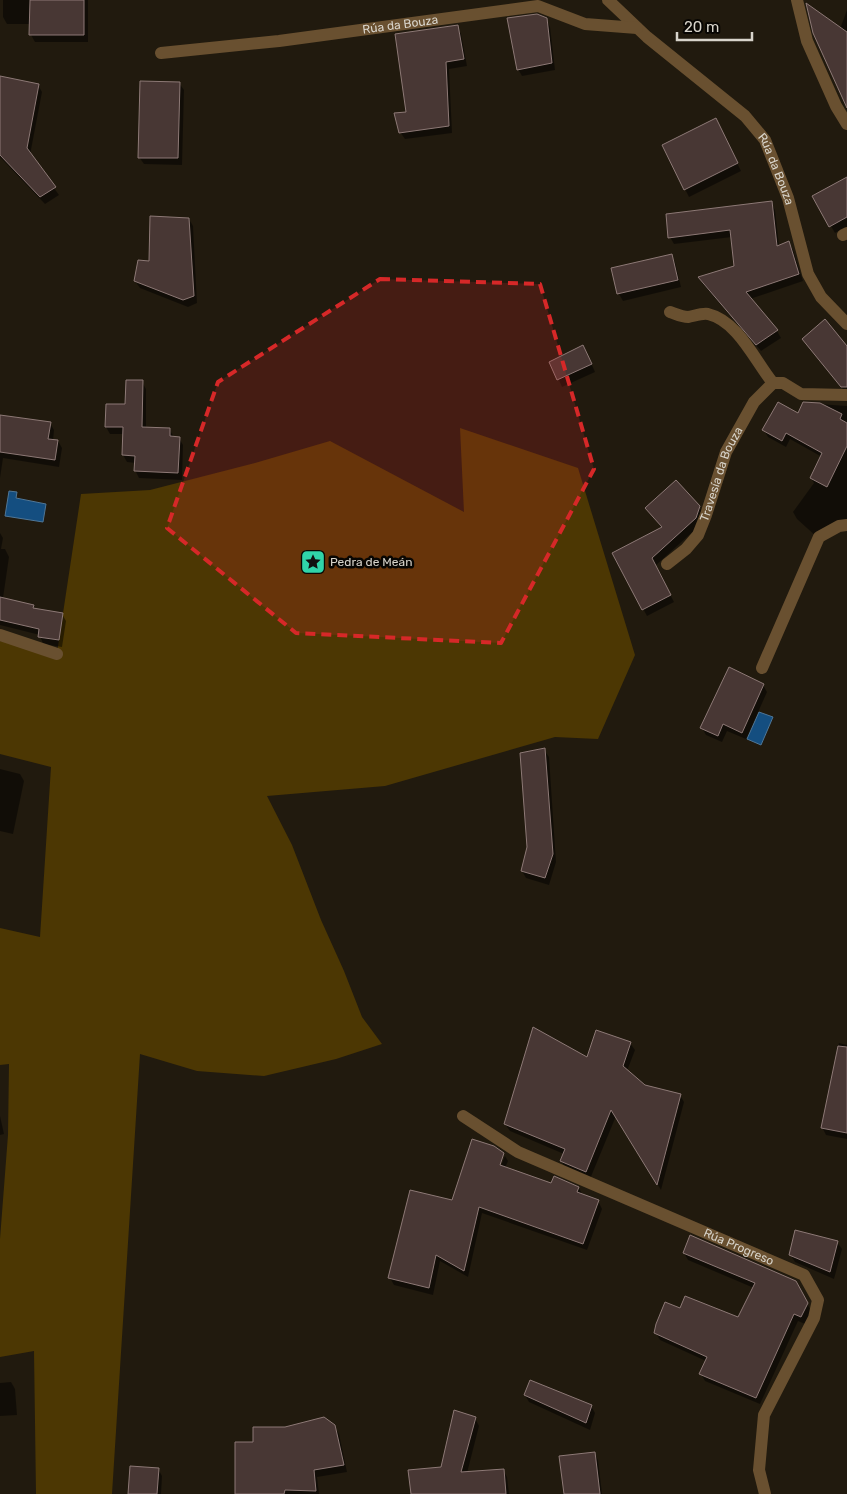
<svg xmlns="http://www.w3.org/2000/svg" width="847" height="1494" font-family="Rubik,sans-serif">
	<style>
		.green { fill: #4c3703 }
		.water { fill: #144e80; stroke: #4f7696 }
		.shadow { fill: #0007 }
		.building { fill: #483734; stroke: #8d7976 }
		.lines { fill: none; stroke-linecap: round; stroke-linejoin: round }
		.minor { stroke: #695030; stroke-width: 12 }
		.marked { fill: #d62828; fill-opacity: 0.2; stroke: #d62828; stroke-width: 4; stroke-dasharray: 10 6; stroke-linejoin: round }
		.labels { text-anchor: middle; dominant-baseline: central; stroke-width: 5; stroke-linejoin: round; paint-order: stroke }
		.street-label { font-size: 12px; fill: #d8d4cb; stroke: #080603 }
		.poi-label { font-size: 12px; fill: #d8d4cb; stroke: #080603; text-anchor: start }
	</style>
	<rect width="100%" height="100%" fill="#211a0e"/>
	<path class="green" d="M460,428l118,40 57,187 -37,84 -43,-2 -170,49 -118,10 25,49 29,75 23,51 18,46 20,27 -46,15 -72,17 -67,-5 -57,-17 -28,440h-76l-2,-143 -34,6v-118l8,-104 1,-71 -9,1v-137l40,9 11,-170 -51,-13v-113l57,12 24,-159 69,-4 105,-27 75,-22 134,71z"/>
	<g class="water">
		<path d="M9,491l8,1 -1,6 30,6 -3,18 -38,-6z"/>
		<path d="M759,712l14,5 -12,28 -14,-6z"/>
	</g>
	<g class="shadow">
		<path d="M3,0h85v42h-53l-4,-7v-11h-24l-4,-7z"/>
		<path d="M847,10v95l-7,-76z"/>
		<path d="M546,19l4,8 5,43 -33,6 -4,-7z"/>
		<path d="M457,26l4,8 6,32 -18,3 3,64 -47,6 -5,-7 7,-19z"/>
		<path d="M0,77l38,8 4,7 -12,63 29,40 -14,9 -45,-47z"/>
		<path d="M179,83l5,7 -2,75 -38,-1 -5,-7z"/>
		<path d="M719,127l22,44 -52,26 -26,-52z"/>
		<path d="M847,178v56l-5,-5 -7,4 -21,-36z"/>
		<path d="M771,203l4,7 4,36 10,-3 4,7 10,31 -53,18 27,32 4,7 -20,13 -58,-67 -4,-7 36,-10 -3,-30 -58,7 -4,-7z"/>
		<path d="M189,219l4,7 4,77 -9,4 -48,-19 -5,-7z"/>
		<path d="M671,255l4,7 6,25 -58,14 -4,-7 -6,-25z"/>
		<path d="M803,339l44,9v44l-1,1z"/>
		<path d="M587,354l8,18 -33,15 -11,-25z"/>
		<path d="M142,382l4,7v39l23,1 5,8 5,1 4,7 -1,35 -43,-2 -4,-8 1,-7 -9,-1 -4,-7 1,-21h-14l-4,-7 20,-22z"/>
		<path d="M804,403l43,3v116l-29,16 -21,-19 -4,-7 21,-29 -3,-5 11,-21 -32,-18 -4,8 -18,-10 -4,-7 34,-15z"/>
		<path d="M0,416l50,7 4,7 -1,11h5l4,7 -3,19 -56,-9 -3,20z"/>
		<path d="M699,507l5,7 -5,12 -44,40 19,36 -27,14 -33,-62 48,-26 -15,-19z"/>
		<path d="M0,533l3,5 -2,11h4l4,8 -6,41 30,8 2,4 27,4 4,7 -4,26 -19,-3 -3,-9 -40,-10z"/>
		<path d="M763,685l4,7 -21,47 -19,-8 -5,11 -16,-7 -4,-7z"/>
		<path d="M544,750l5,7 7,105 -7,23 -23,-7 -4,-7 6,-23z"/>
		<path d="M0,769l20,5 4,7 -11,53 -13,-3z"/>
		<path d="M630,1043l5,7 -8,21 17,15 36,9 4,7 -23,88 -45,-74 -26,63 -24,-11 -5,-7 3,-7 -54,-23 -5,-7 83,-65z"/>
		<path d="M839,1043l8,2v94l-21,-4 -4,-8z"/>
		<path d="M0,1116l4,18 -4,1z"/>
		<path d="M503,1154l1,2h-2l-5,15h2l6,-15 3,5 -3,7 47,17 3,-7 24,10 4,8 15,5 4,8 -15,41 -105,-37 -14,64 -28,-16 -7,34 -39,-10 -4,-7 63,-76z"/>
		<path d="M837,1242l5,7 -8,30 -39,-17 -5,-8z"/>
		<path d="M684,1253l116,37 11,21 -6,13 -7,-3 -38,83 -55,-23 -4,-7 5,-13 -46,-21 -4,-7 25,-23 58,8 15,-30 -66,-28z"/>
		<path d="M11,1382l4,7 2,26 -17,1v-33z"/>
		<path d="M525,1395l66,11 4,7 -5,17 -61,-28z"/>
		<path d="M475,1418l4,8 -12,47 36,-3 4,7 2,17h-97l30,-26z"/>
		<path d="M334,1426l5,8 8,38 -30,5 2,17h-83l18,-51z"/>
		<path d="M594,1453l4,7 4,34h-37z"/>
		<path d="M158,1469l4,7 -1,18h-32z"/>
	</g>
	<g class="building">
		<path d="M30,0h54v35h-55z"/>
		<path d="M806,3l41,29v76l-34,-75z"/>
		<path d="M537,14l10,4 5,45 -35,7 -10,-52z"/>
		<path d="M458,25l6,34 -18,3 3,64 -50,7 -5,-20 12,-1 -11,-78z"/>
		<path d="M0,76l39,8 -12,64 29,39 -16,10 -40,-42z"/>
		<path d="M140,81l40,1 -2,76h-40z"/>
		<path d="M716,118l22,45 -54,27 -22,-45z"/>
		<path d="M847,177v40l-18,10 -17,-31z"/>
		<path d="M772,201l5,45 12,-5 10,33 -53,18 32,38 -22,15 -58,-68 36,-11 -4,-36 -62,8 -2,-24z"/>
		<path d="M150,216l39,2 5,78 -11,4 -49,-19 4,-21 11,1z"/>
		<path d="M672,254l6,26 -61,14 -6,-26z"/>
		<path d="M825,319l22,27v41h-6l-39,-48z"/>
		<path d="M583,345l9,19 -35,16 -8,-18z"/>
		<path d="M126,380h17l-1,47 28,1v8l10,1 -2,36 -44,-2 1,-15 -13,-1 1,-28h-18l1,-23h19z"/>
		<path d="M778,402l20,11 5,-11 17,1 22,11 -2,5 7,4v23l-20,41 -17,-9 12,-25 -36,-20 -4,8 -20,-11z"/>
		<path d="M0,415l51,7 -3,17 10,1 -3,20 -55,-8z"/>
		<path d="M676,480l24,26 -4,12 -44,40 19,37 -29,15 -30,-57 50,-26 -17,-19z"/>
		<path d="M0,597l34,8 -1,3 30,5 -4,27 -21,-3 1,-8 -39,-9z"/>
		<path d="M729,667l35,17 -22,49 -19,-9 -5,12 -18,-8z"/>
		<path d="M545,748l8,106 -8,24 -24,-7 6,-24 -7,-94z"/>
		<path d="M533,1027l54,30 9,-27 35,12 -8,24 22,19 36,9 -24,91 -46,-75 -25,62 -26,-11 5,-12 -61,-25z"/>
		<path d="M838,1046l9,1v86l-26,-5z"/>
		<path d="M472,1139l22,7 10,7 -4,12 51,18 3,-7 25,11 -2,5 22,8 -16,44 -104,-37 -15,64 -28,-16 -7,33 -41,-10 22,-88 42,10z"/>
		<path d="M795,1230l43,11 -8,31 -41,-17z"/>
		<path d="M690,1235l106,46 12,22 -7,14 -7,-3 -38,84 -57,-24 8,-17 -53,-24 2,-9 9,-22 15,6 5,-12 53,21 17,-34 -72,-30z"/>
		<path d="M530,1380l62,25 -6,18 -62,-28z"/>
		<path d="M454,1410l22,7 -15,55 43,-3 2,25h-95l-3,-24 33,-3z"/>
		<path d="M324,1417l11,8 9,40 -30,5 2,21 -31,-1 -1,4h-49v-52h18v-15h32z"/>
		<path d="M595,1452l5,42h-36l-5,-38z"/>
		<path d="M130,1466l29,2 -2,26h-29z"/>
	</g>
	<g class="lines">
		<g class="minor">
			<path id="s1" d="M608,0l39,37 98,79 20,24 23,58 20,76 13,23 26,27"/>
			<path d="M797,0l10,41 29,65 11,18"/>
			<path id="s2" d="M161,53l118,-12 259,-35 47,18 52,4"/>
			<path d="M843,235l4,-2"/>
			<path d="M670,312c6,2 12,5 18,5 6,-1 14,-4 20,-3 30,7 47,47 65,69"/>
			<path id="s3" d="M667,564l19,-15 12,-14 8,-20 20,-63 28,-50 19,-19h10l18,11 46,1"/>
			<path d="M0,635l57,19"/>
			<path d="M762,668l57,-131 20,-11 8,-1"/>
			<path id="s4" d="M463,1116l55,36 286,123 14,25 -4,18 -50,97 -5,55 6,24"/>
		</g>
	</g>
	<path class="marked" d="M380,279l160,5 54,185 -93,174 -205,-10 -129,-105 51,-146z"/>
	<defs>
		<symbol id="sight-square" viewBox="-11 -11 22 22"><rect x="-9" y="-9" width="18" height="18" rx="4" fill="#30d4a9" stroke="#080603"/><path d="M0-6L1.8-2.2L6-1.7L2.9 1.2L3.7 5.4L0 3.3L-3.7 5.4L-2.9 1.2L-6-1.7L-1.8-2.2Z" fill="#111"/></symbol>
	</defs>
	<g fill-rule="evenodd">
		<use href="#sight-square" x="299" y="548" width="28" height="28"/>
	</g>
	<g class="labels">
		<g class="street-label">
			<text stroke="none"><textPath href="#s2" startOffset="241">Rúa da Bouza</textPath></text>
			<text stroke="none"><textPath href="#s1" startOffset="242">Rúa da Bouza</textPath></text>
			<text stroke="none"><textPath href="#s3" startOffset="108">Travesía da Bouza</textPath></text>
			<text stroke="none"><textPath href="#s4" startOffset="306">Rúa Progreso</textPath></text>
		</g>
		<g class="poi-label">
			<text x="330" y="562">Pedra de Meán</text>
		</g>
	</g>
	<path d="M677 32v8h75v-8" fill="none" stroke="#d8d4cb" stroke-width="2.5"/>
	<text x="684" y="32" font-size="15" fill="#d8d4cb" stroke="#080603" stroke-width="4" paint-order="stroke">20 m</text>
</svg>
